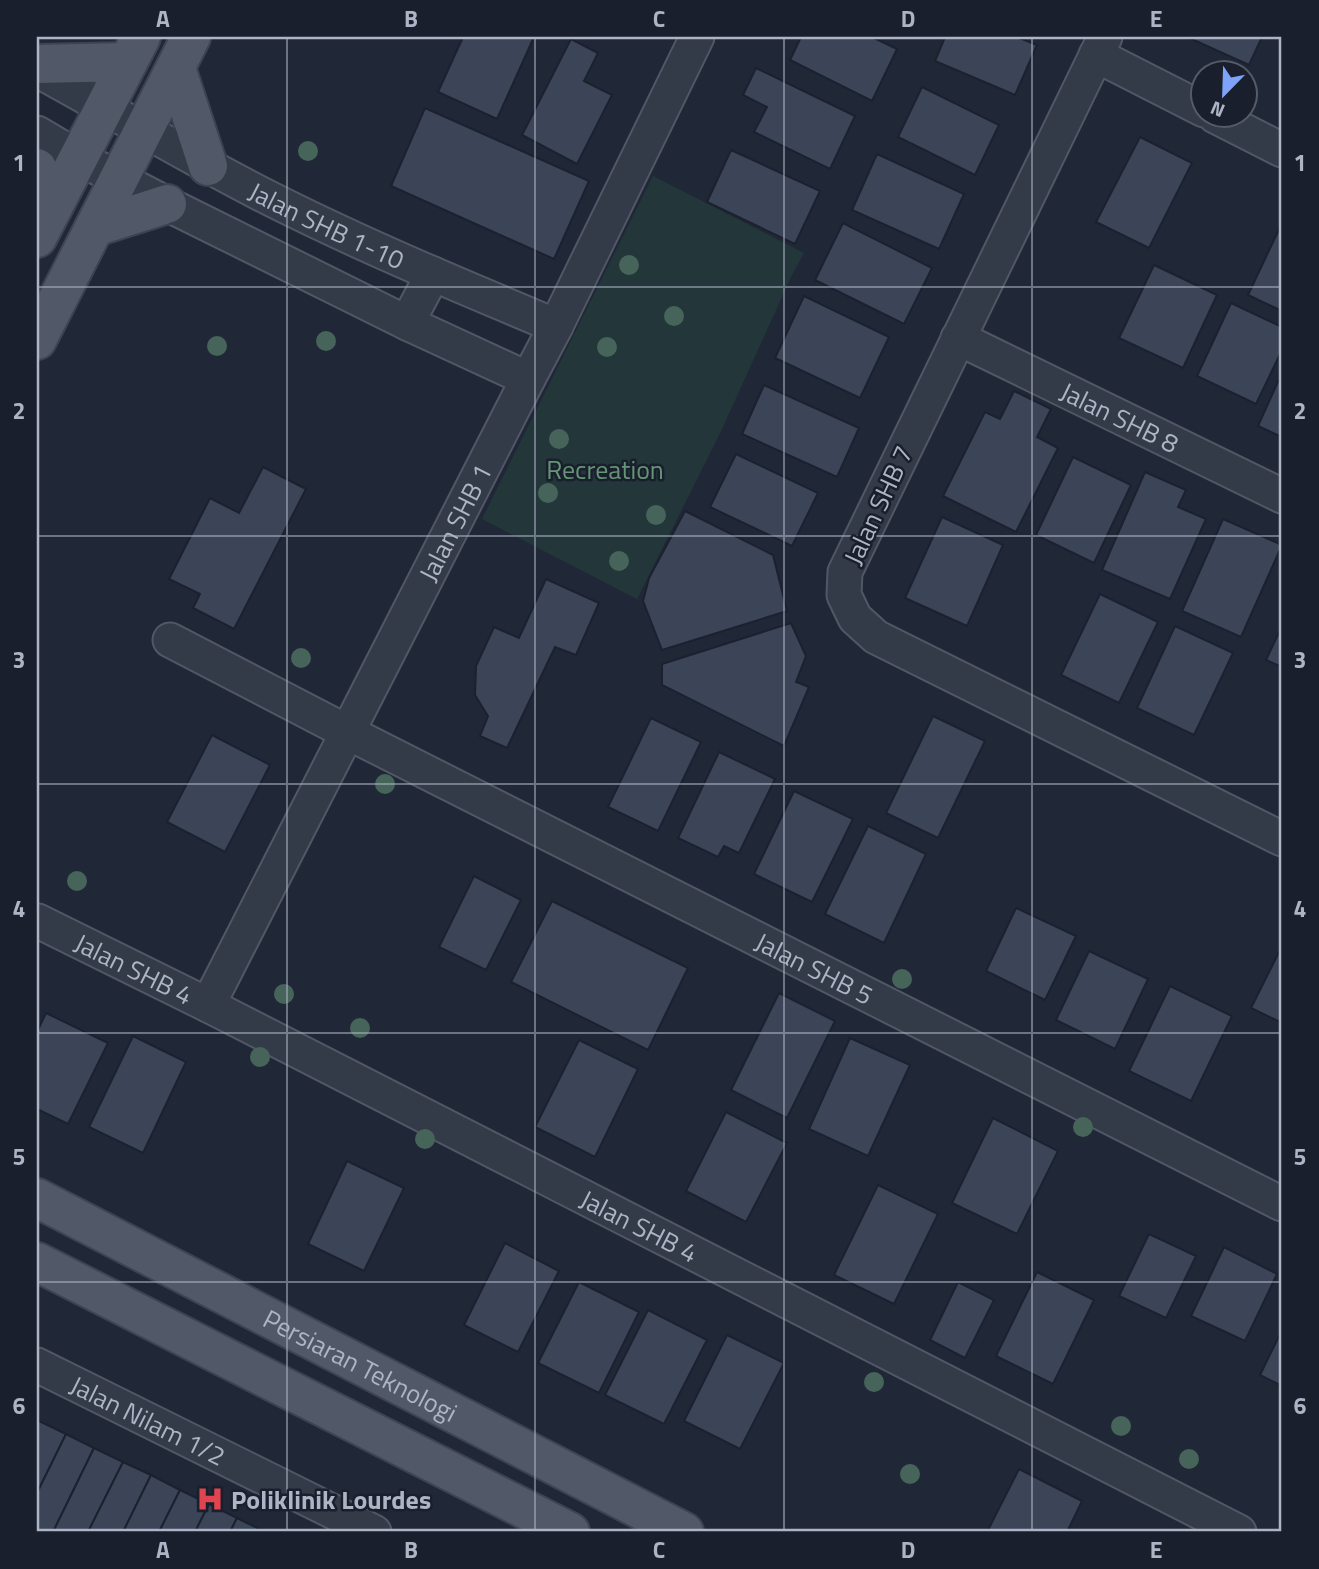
<svg xmlns="http://www.w3.org/2000/svg" width="1319" height="1569" font-family="'Titillium Web',sans-serif">
	<style>
		.green { fill: #23363a }
		.building { fill: #3c4558; stroke: #1b212e; stroke-width: 2 }
		.lines { fill: none; stroke-linecap: round; stroke-linejoin: round }
		.minor-casing { stroke: #515766; stroke-width: 37 }
		.major-casing { stroke: #3d4351; stroke-width: 42 }
		.minor { stroke: #333a48; stroke-width: 33 }
		.major { stroke: #515968; stroke-width: 38 }
		.tree { fill: #466459 }
		.grid { fill: none; stroke: #adb4c5; stroke-width: 2; stroke-opacity: 0.55 }
		.labels { text-anchor: middle; dominant-baseline: central; stroke-width: 5; stroke-linejoin: round; paint-order: stroke }
		.street-label { font-size: 26px; fill: #adb4c5; stroke: #191f2c }
		.park-label { font-size: 26px; fill: #659574; stroke: #191f2c }
		.poi-label { font-size: 26px; font-weight: bold; fill: #adb4c5; stroke: #191f2c; text-anchor: start }
		.neatline { fill: none; stroke: #adb4c5; stroke-width: 2.5 }
		.grid-label { font-size: 23px; text-anchor: middle; font-weight: bold; fill: #adb4c5 }
	</style>
	<rect width="100%" height="100%" fill="#202837"/>
	<path class="green" d="M653,176l151,77 -13,24 -69,152 -85,170 -155,-80z"/>
	<g class="building">
		<path d="M463,37h71l-37,82 -59,-27z"/>
		<path d="M801,37h71l25,12 -25,52 -82,-41z"/>
		<path d="M945,37h72l20,8 -22,50 -80,-34z"/>
		<path d="M1187,37h75l-13,28z"/>
		<path d="M571,39l27,14 -14,28 28,14 -35,69 -55,-29z"/>
		<path d="M756,68l99,48 -25,53 -76,-37 13,-25 -24,-12z"/>
		<path d="M922,87l77,38 -24,50 -77,-38z"/>
		<path d="M425,108l164,73 -35,78 -163,-73z"/>
		<path d="M1140,137l52,26 -43,85 -53,-26z"/>
		<path d="M731,150l89,41 -25,53 -88,-42z"/>
		<path d="M877,154l87,40 -25,55 -87,-39z"/>
		<path d="M843,223l89,45 -28,56 -89,-44z"/>
		<path d="M1282,223v88l-34,-16z"/>
		<path d="M1154,265l63,30 -34,73 -64,-30z"/>
		<path d="M804,296l85,41 -29,61 -85,-40z"/>
		<path d="M1231,303l51,24v23l-26,54 -59,-28z"/>
		<path d="M1280,377l2,1v59l-24,-11z"/>
		<path d="M764,385l95,43 -22,49 -95,-43z"/>
		<path d="M1014,391l37,18 -14,28 21,11 -42,84 -73,-36 42,-84 15,7z"/>
		<path d="M736,454l82,39 -26,53 -82,-39z"/>
		<path d="M1073,457l58,28 -37,78 -58,-28z"/>
		<path d="M263,467l43,22 -72,140 -41,-21 7,-14 -31,-15 41,-81 29,15z"/>
		<path d="M1145,472l41,18 -8,17 28,12 -36,80 -68,-29z"/>
		<path d="M685,511l88,44 14,56 -125,39 -19,-49 6,-23z"/>
		<path d="M942,517l61,28 -36,81 -62,-28z"/>
		<path d="M1223,519l59,26 -41,92 -59,-26z"/>
		<path d="M546,579l53,24 -23,52 -21,-8 -48,101 -27,-12 8,-20 -13,-21 1,-29 18,-39 25,11z"/>
		<path d="M1100,594l58,28 -39,81 -58,-28z"/>
		<path d="M791,623l15,33 -10,26 13,5 -25,59 -122,-61v-21z"/>
		<path d="M1175,626l58,27 -39,82 -57,-27z"/>
		<path d="M1282,626v41l-16,-7z"/>
		<path d="M933,716l52,25 -47,97 -52,-25z"/>
		<path d="M651,718l50,24 -43,89 -50,-24z"/>
		<path d="M212,735l58,30 -45,87 -58,-30z"/>
		<path d="M719,752l56,27 -36,74 -15,-7 -6,11 -40,-19z"/>
		<path d="M794,791l59,28 -41,83 -58,-28z"/>
		<path d="M868,826l58,28 -42,89 -59,-29z"/>
		<path d="M474,876l47,24 -35,70 -47,-23z"/>
		<path d="M552,901l136,67 -40,82 -137,-68z"/>
		<path d="M1016,908l60,28 -31,64 -59,-29z"/>
		<path d="M1282,946v77l-31,-15z"/>
		<path d="M1089,951l59,28 -33,70 -59,-29z"/>
		<path d="M1170,986l62,30 -41,85 -62,-30z"/>
		<path d="M779,993l56,28 -48,97 -56,-28z"/>
		<path d="M46,1013l62,30 -40,81 -31,-15v-77z"/>
		<path d="M133,1036l53,26 -43,91 -54,-26z"/>
		<path d="M850,1038l60,27 -42,91 -59,-27z"/>
		<path d="M579,1040l59,29 -43,88 -60,-30z"/>
		<path d="M726,1112l61,31 -41,79 -60,-31z"/>
		<path d="M993,1118l65,33 -41,83 -65,-31z"/>
		<path d="M347,1161l57,27 -40,83 -56,-27z"/>
		<path d="M878,1185l60,29 -44,90 -60,-29z"/>
		<path d="M1149,1234l47,22 -30,62 -47,-22z"/>
		<path d="M505,1243l54,28 -41,81 -54,-27z"/>
		<path d="M1224,1247l53,27 -32,67 -54,-25z"/>
		<path d="M1037,1272l57,28 -41,84 -57,-28z"/>
		<path d="M579,1282l60,30 -40,81 -61,-30z"/>
		<path d="M958,1282l36,18 -29,58 -35,-18z"/>
		<path d="M648,1310l59,30 -43,84 -59,-29z"/>
		<path d="M1282,1330v56l-22,-11z"/>
		<path d="M727,1335l57,28 -44,86 -56,-28z"/>
		<path d="M37,1420l29,14 -29,59z"/>
		<path d="M66,1434l28,14 -41,84h-16v-39z"/>
		<path d="M94,1448l29,14 -35,70h-35z"/>
		<path d="M123,1462l28,13 -28,57h-35z"/>
		<path d="M1019,1469l63,32 -15,31h-80z"/>
		<path d="M151,1475l29,15 -21,42h-36z"/>
		<path d="M180,1490l29,14 -14,28h-36z"/>
		<path d="M209,1504l28,14 -7,14h-35z"/>
		<path d="M237,1518l28,14h-35z"/>
	</g>
	<g class="lines">
		<defs>
			<g id="minor">
				<path d="M1105,37l-260,535 -1,23 11,23 21,19 406,202"/>
				<path d="M1096,55l108,55"/>
				<path id="s1" d="M37,70c81,44 159,92 242,133 90,45 184,84 277,123"/>
				<path d="M1215,116l67,34"/>
				<path d="M37,133l42,25 88,46 240,119 121,56"/>
				<path d="M407,323l26,-49"/>
				<path id="s2" d="M958,338l324,158"/>
				<path id="s3" d="M170,640l177,92 935,472"/>
				<path id="s4" d="M38,921l170,84 1031,527"/>
				<path id="s5" d="M208,1005l320,-626 28,-53 141,-289"/>
				<path id="s6" d="M37,1365l337,167"/>
			</g>
			<g id="major">
				<path d="M37,64l91,-2"/>
				<path d="M176,68l32,98"/>
				<path d="M37,168l17,37"/>
				<path d="M95,227l72,-23"/>
				<path d="M37,238l104,-201"/>
				<path d="M37,340l154,-303"/>
				<path id="s7" d="M37,1198l647,334"/>
				<path d="M37,1262l533,270"/>
			</g>
		</defs>
		<use href="#minor" class="minor-casing"/>
		<use href="#major" class="major-casing"/>
		<use href="#minor" class="minor"/>
		<use href="#major" class="major"/>
	</g>
	<g class="tree">
		<circle cx="308" cy="151" r="10"/>
		<circle cx="629" cy="265" r="10"/>
		<circle cx="674" cy="316" r="10"/>
		<circle cx="326" cy="341" r="10"/>
		<circle cx="217" cy="346" r="10"/>
		<circle cx="607" cy="347" r="10"/>
		<circle cx="559" cy="439" r="10"/>
		<circle cx="548" cy="493" r="10"/>
		<circle cx="656" cy="515" r="10"/>
		<circle cx="619" cy="561" r="10"/>
		<circle cx="301" cy="658" r="10"/>
		<circle cx="385" cy="784" r="10"/>
		<circle cx="77" cy="881" r="10"/>
		<circle cx="902" cy="979" r="10"/>
		<circle cx="284" cy="994" r="10"/>
		<circle cx="360" cy="1028" r="10"/>
		<circle cx="260" cy="1057" r="10"/>
		<circle cx="1083" cy="1127" r="10"/>
		<circle cx="425" cy="1139" r="10"/>
		<circle cx="874" cy="1382" r="10"/>
		<circle cx="1121" cy="1426" r="10"/>
		<circle cx="1189" cy="1459" r="10"/>
		<circle cx="910" cy="1474" r="10"/>
	</g>
	<path class="grid" d="M287,37v1495M535,37v1495M784,37v1495M1032,37v1495M37,287h1245M37,536h1245M37,784h1245M37,1033h1245M37,1282h1245"/>
	<defs>
		<symbol id="hospital-bare" viewBox="-9 -9 18 18"><path d="M-5-5h3v3.5h4V-5h3V5h-3V1.5h-4V5h-3Z" fill="#e0444e" stroke="#191f2c" stroke-width="2.5" paint-order="stroke"/></symbol>
	</defs>
	<g fill-rule="evenodd">
		<use href="#hospital-bare" x="191" y="1480" width="38" height="38"/>
	</g>
	<g class="labels">
		<g class="street-label">
			<text stroke="none"><textPath href="#s1" startOffset="329">Jalan SHB 1-10</textPath></text>
			<text stroke="none"><textPath href="#s2" startOffset="180">Jalan SHB 8</textPath></text>
			<text transform="translate(878 505) rotate(-65)">Jalan SHB 7</text>
			<text stroke="none"><textPath href="#s5" startOffset="542">Jalan SHB 1</textPath></text>
			<text stroke="none"><textPath href="#s4" startOffset="107">Jalan SHB 4</textPath></text>
			<text stroke="none"><textPath href="#s3" startOffset="723">Jalan SHB 5</textPath></text>
			<text stroke="none"><textPath href="#s4" startOffset="674">Jalan SHB 4</textPath></text>
			<text stroke="none"><textPath href="#s7" startOffset="364">Persiaran Teknologi</textPath></text>
			<text stroke="none"><textPath href="#s6" startOffset="124">Jalan Nilam 1/2</textPath></text>
		</g>
		<g class="park-label">
			<text x="605" y="469">Recreation</text>
		</g>
		<g class="poi-label">
			<text x="231" y="1499">Poliklinik Lourdes</text>
		</g>
	</g>
	<rect width="1319" height="1569" fill="none" stroke="#191f2c" stroke-width="77"/>
	<g transform="translate(1224 94) rotate(203)"><circle r="33" fill="#191f2c" stroke="#545b69" stroke-width="2"/>
	<path d="M0-5L12 26L0 18L-12 26Z" fill="#7ea3f9"/>
	<text y="-10" font-size="19" font-weight="bold" text-anchor="middle" fill="#adb4c5">N</text>
	</g>
	<rect x="38" y="38" width="1242" height="1492" class="neatline"/>
	<g class="grid-label">
		<text x="163" y="27">A</text>
		<text x="411" y="27">B</text>
		<text x="659" y="27">C</text>
		<text x="908" y="27">D</text>
		<text x="1156" y="27">E</text>
		<text x="19" y="171">1</text>
		<text x="1300" y="171">1</text>
		<text x="19" y="419">2</text>
		<text x="1300" y="419">2</text>
		<text x="19" y="668">3</text>
		<text x="1300" y="668">3</text>
		<text x="19" y="917">4</text>
		<text x="1300" y="917">4</text>
		<text x="19" y="1165">5</text>
		<text x="1300" y="1165">5</text>
		<text x="19" y="1414">6</text>
		<text x="1300" y="1414">6</text>
		<text x="163" y="1558">A</text>
		<text x="411" y="1558">B</text>
		<text x="659" y="1558">C</text>
		<text x="908" y="1558">D</text>
		<text x="1156" y="1558">E</text>
	</g>
</svg>
